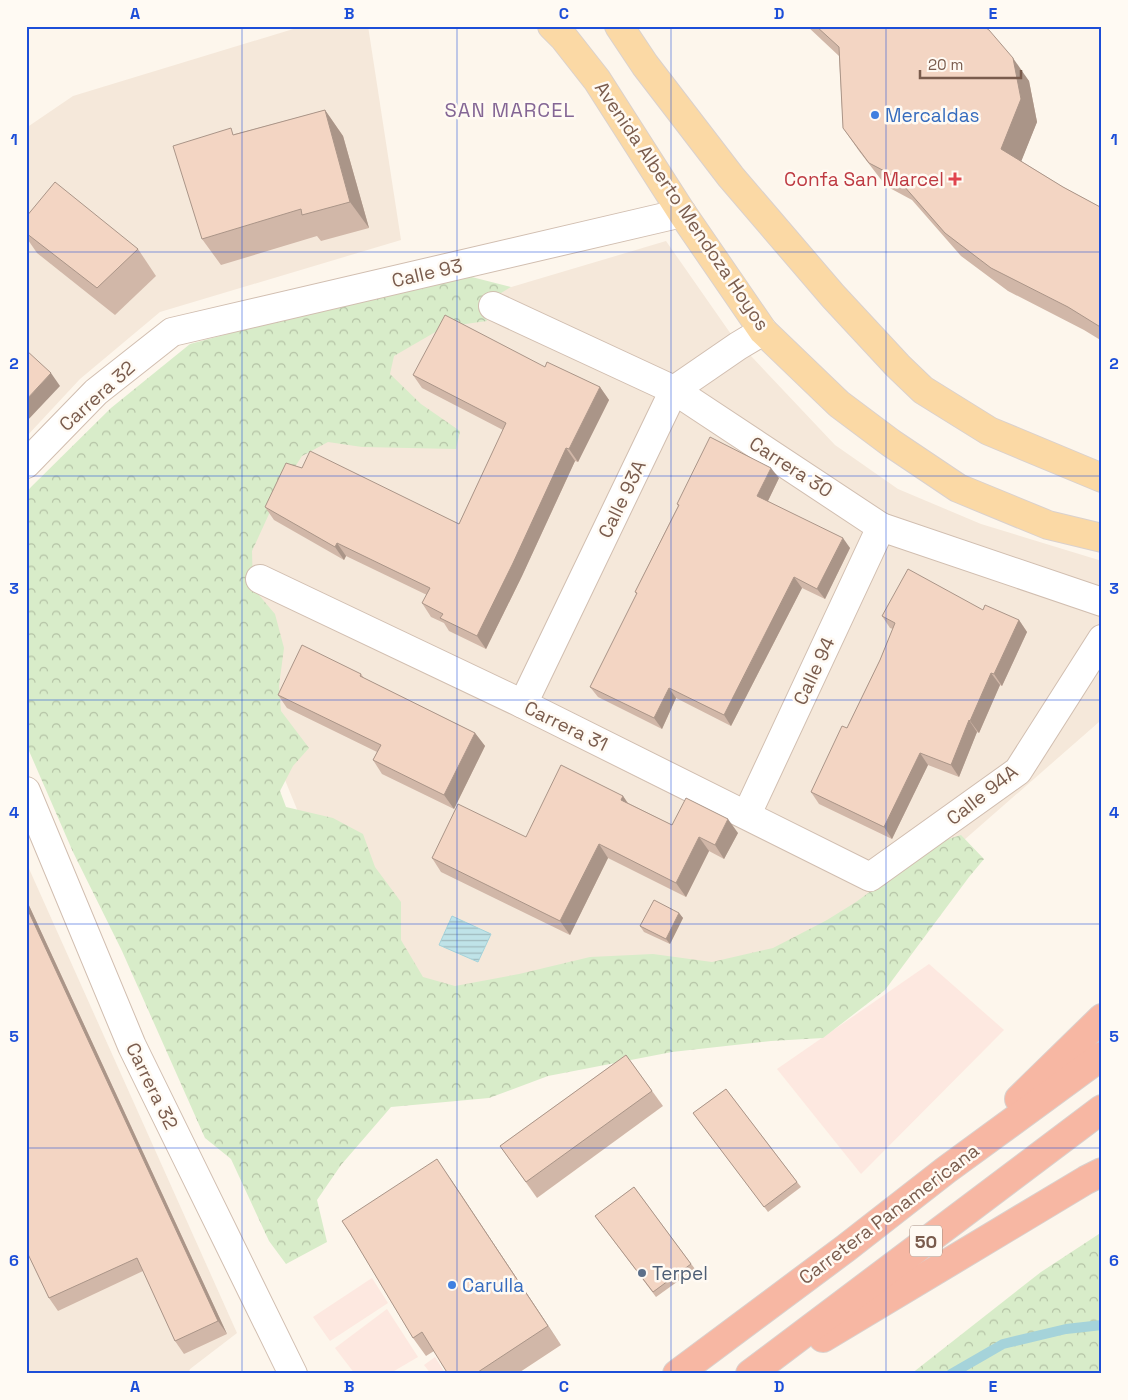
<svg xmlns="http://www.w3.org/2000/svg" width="1128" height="1400" font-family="'Space Grotesk',sans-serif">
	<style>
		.residential { fill: #f5e8da }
		.commercial { fill: #fde8e0 }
		.forest { fill: url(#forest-crowns) }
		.water { fill: url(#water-rules); stroke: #a5d3da }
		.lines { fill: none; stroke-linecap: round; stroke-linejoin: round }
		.stream { stroke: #a5d3da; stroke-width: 10 }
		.street-casing { stroke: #d1beb0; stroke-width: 30 }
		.primary-casing { stroke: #dad1cd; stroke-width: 30 }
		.highway-casing { stroke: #dad1cd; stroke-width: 30 }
		.street { stroke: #fff; stroke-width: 28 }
		.primary { stroke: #fbd9a5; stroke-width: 28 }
		.highway { stroke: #f7b7a3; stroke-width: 28 }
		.wall { fill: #d1b7a8 }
		.shaded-wall { fill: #aa9588 }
		.building { fill: #f3d5c3; stroke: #aa9588 }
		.grid { fill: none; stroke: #1d4ed8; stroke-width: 1; stroke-opacity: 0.55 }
		.shop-dot { fill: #3f7fe0; stroke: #fffaf3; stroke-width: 2 }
		.health-dot { fill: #e0444e; stroke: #fffaf3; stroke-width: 2 }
		.service-dot { fill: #5c6f8a; stroke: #fffaf3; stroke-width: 2 }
		.labels { text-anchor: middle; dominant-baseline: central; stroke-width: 5; stroke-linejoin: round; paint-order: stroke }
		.shield { fill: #fffaf3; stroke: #a28b7f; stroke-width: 1 }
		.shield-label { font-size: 18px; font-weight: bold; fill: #7a5c4d }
		.shop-label { font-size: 19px; fill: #366cbe; stroke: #fffaf3; text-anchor: start }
		.health-label { font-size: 19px; fill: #be3a42; stroke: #fffaf3; text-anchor: end }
		.street-label { font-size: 19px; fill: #7a5c4d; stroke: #fffaf3 }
		.service-label { font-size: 19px; fill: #4e5e75; stroke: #fffaf3; text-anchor: start }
		.neighbourhood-label { font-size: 20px; letter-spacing: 1px; fill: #846695; stroke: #fffaf3 }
		.neatline { fill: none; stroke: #1d4ed8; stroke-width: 2 }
		.grid-label { font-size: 16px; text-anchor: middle; font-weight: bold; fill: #1d4ed8 }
	</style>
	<defs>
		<pattern id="forest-crowns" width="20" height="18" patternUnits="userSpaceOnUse" patternTransform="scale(1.25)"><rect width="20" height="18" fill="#d8ecc9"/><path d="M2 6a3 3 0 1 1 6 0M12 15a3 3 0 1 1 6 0" fill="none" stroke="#b4c2a5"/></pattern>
		<pattern id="water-rules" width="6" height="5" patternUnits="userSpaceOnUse" patternTransform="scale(1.25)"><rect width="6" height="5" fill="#bfe3e8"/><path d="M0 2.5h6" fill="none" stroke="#a0bbbe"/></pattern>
	</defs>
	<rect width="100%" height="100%" fill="#fdf6ec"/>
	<g class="residential">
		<path d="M303,26h65l33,214 -241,72 -80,67 -54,58v-309l47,-32z"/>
		<path d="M666,241l67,96 102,108 63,44 83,35 121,37v157l-3,4 -200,175 -88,61 -381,37 -87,-73 -98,-240 -10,-133 149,-224z"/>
		<path d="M26,862l211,471 -47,36 -2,5h-162z"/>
	</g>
	<g class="commercial">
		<path d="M929,964l75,66 -143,144 -84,-105z"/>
		<path d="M372,1278l16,25 -58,38 -17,-24z"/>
		<path d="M387,1309l31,48 -29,17h-34l-20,-26z"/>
		<path d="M435,1357l11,17h-15l-7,-9z"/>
	</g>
	<g class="forest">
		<path d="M460,274l51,13 -31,19 7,15 -43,6 -50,29 -4,18 31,30 39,27 -4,18 -94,-2 -34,-5 -26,14 -22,34 -28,61 1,37 22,26 9,34 -5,38 2,25 28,37 -16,18 -13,25 6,16 47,11 30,16 12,33 26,35v38l22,37 32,9 64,-12 71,-17 63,-3 59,8 61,-14 54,-28 29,-18 80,-59 25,-8 23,24 -15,18 -84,113 -62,48 -52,3 -99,11 -124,24 -59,22 -98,9 -50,58 -24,35 10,42 -41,22 -17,-23 -38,-82 -26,-21 -83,-187 -49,-99 -47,-108v-251l5,-6 80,-79 79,-64 111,-30z"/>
		<path d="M1102,1232v142h-191l130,-102z"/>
	</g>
	<path class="water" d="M452,916l39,18 -13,28 -39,-17z"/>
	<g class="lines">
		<path class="stream" d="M951,1374l52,-30 63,-15 36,-4"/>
		<defs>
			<g id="street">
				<path d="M493,306l181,84 207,137 221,75"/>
				<path d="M26,464l70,-72 76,-60 510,-119"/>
				<path d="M260,579l263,125 347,173 148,-106 84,-132"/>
				<path d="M523,704l151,-314 64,-44 25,-15"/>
				<path d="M26,791l106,255 161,328"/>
				<path d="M747,814l134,-287"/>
			</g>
			<g id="primary">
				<path d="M552,26l12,12 33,42 85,133 81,118 76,73 52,39 67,45 90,37 54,13"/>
				<path d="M619,26l26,39 86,112 102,119 65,70 25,24 66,41 113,47"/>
			</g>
			<g id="highway">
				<path d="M1019,1099l83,-81"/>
				<path d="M823,1338l263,-158 16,-8"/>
				<path d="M677,1374l169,-126 100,-78 156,-114"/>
				<path d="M750,1374l352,-265"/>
			</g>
		</defs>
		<use href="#street" class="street-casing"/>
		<use href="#primary" class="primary-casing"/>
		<use href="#highway" class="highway-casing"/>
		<use href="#street" class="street"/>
		<use href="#primary" class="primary"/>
		<use href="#highway" class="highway"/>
	</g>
	<g class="wall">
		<path d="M807,26h176l46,55 8,41 -16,39 42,26 39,21v133l-18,-11 -76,-39 -47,-35 -49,-56 -26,-14 -27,-35 -16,-23 -4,-72z"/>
		<path d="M325,110l18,26 26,92 -48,13 -4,-5 -96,29 -19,-26 33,-105z"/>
		<path d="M26,217l112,32 18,27 -41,39 -78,-62 -11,-16z"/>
		<path d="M545,367l55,20 9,13 -31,62 -3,-1 -53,115 -36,73 -37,-18 -5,-8 -13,-6 -9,-14 5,-8 -81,-39 -2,4 -70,-40 -9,-13 194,17 44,-94 -81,-42 -9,-13z"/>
		<path d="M779,478l-11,23 82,47 -25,51 -23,-11 -71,138 -55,-28 -14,31 -64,-32 -8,-10 47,-92 -2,-3 43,-86 -1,-2z"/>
		<path d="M983,610l36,10 8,12 -25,54 -2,-1 -21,48 -2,-1 -18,45 -31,-12 -36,74 -73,-35 -8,-12 36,-64 33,-68 13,-31 -3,-1 -8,-12z"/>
		<path d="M361,674l3,4 111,55 10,13 -31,63 -72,-35 -9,-14 4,-8 -90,-44 -9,-13z"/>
		<path d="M623,796l5,7 44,22 66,8 -14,26 -15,-8 -23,46 -78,-39 -38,77 -129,-63 -9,-14 94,-21z"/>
		<path d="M26,899l201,435 -43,20 -9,-13 -32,-70 -85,40 -9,-13 -23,-48z"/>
		<path d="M679,913l4,5 -13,26 -26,-12 -4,-6z"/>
		<path d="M626,1055l37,51 -126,92 -37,-52z"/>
		<path d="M726,1089l75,98 -33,25 -75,-99z"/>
		<path d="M450,1178l111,167 -44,29h-69l-14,-23 -8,5 -13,-18 -60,-100 -11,-17z"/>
		<path d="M634,1187l61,82 -39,28 -61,-81z"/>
	</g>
	<g class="shaded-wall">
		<path d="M1013,58l16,23 8,41 -20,50 -16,-23z"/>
		<path d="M325,110l18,26 26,92 -19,-26z"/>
		<path d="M51,373l9,13 -34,36v-22z"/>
		<path d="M600,387l9,13 -31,62 -9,-13z"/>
		<path d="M566,448l9,13 -53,115 -36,73 -9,-13z"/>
		<path d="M771,468l8,10 -14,29 -8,-11z"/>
		<path d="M843,538l7,10 -25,51 -8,-10z"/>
		<path d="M337,543l9,13 -2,4 -9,-13z"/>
		<path d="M794,577l8,11 -71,138 -7,-11z"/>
		<path d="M1019,620l8,12 -25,54 -8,-12z"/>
		<path d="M991,673l9,12 -21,48 -9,-12z"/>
		<path d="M669,688l7,10 -14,31 -8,-11z"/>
		<path d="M969,720l8,12 -18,45 -8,-12z"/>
		<path d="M475,733l10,13 -31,63 -10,-14z"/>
		<path d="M920,753l8,12 -36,74 -8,-12z"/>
		<path d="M623,796l9,14 -11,-10z"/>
		<path d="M728,819l10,14 -14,26 -9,-14z"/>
		<path d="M699,837l10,14 -23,46 -10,-14z"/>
		<path d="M599,844l9,14 -38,77 -10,-14z"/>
		<path d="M26,899l201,435 -9,-13 -192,-415z"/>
		<path d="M679,913l4,5 -13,26 -4,-5z"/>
		<path d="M437,1159l13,19 111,167 -13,-19z"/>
	</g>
	<g class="building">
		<path d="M816,26h167l6,4 24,28 8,41 -20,50 62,38 39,21v120l-34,-21 -77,-39 -46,-35 -49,-56 -27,-14 -26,-35 -4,-81z"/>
		<path d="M325,110l25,92 -48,13 -1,-6 -99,30 -29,-93 58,-18 2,7z"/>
		<path d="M55,182l83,67 -41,39 -71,-55v-16z"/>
		<path d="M445,315l100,52 2,-5 53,25 -31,62 -3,-1 -53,115 -36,73 -37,-18 3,-4 -21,-11 8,-15 -93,-45 -2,4 -70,-40 21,-44 16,5 8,-17 149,73 47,-101 -93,-48z"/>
		<path d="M26,350l25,23 -25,27z"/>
		<path d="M710,437l61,31 -14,28 86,42 -26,51 -23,-12 -70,138 -55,-27 -15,30 -64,-31 47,-94 -2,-1 44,-87 -2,-1z"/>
		<path d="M908,569l75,41 2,-5 34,15 -25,54 -3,-1 -21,48 -1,-1 -18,45 -31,-12 -36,74 -73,-35 31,-66 5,2 33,-68 15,-37 -13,-7z"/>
		<path d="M302,645l59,29 -1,2 115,57 -31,62 -71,-35 8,-15 -103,-50z"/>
		<path d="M561,765l62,31 -2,4 51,25 14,-27 42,21 -13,26 -16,-8 -23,46 -77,-39 -39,77 -128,-63 26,-54 68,33z"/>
		<path d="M654,900l25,13 -13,26 -26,-13z"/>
		<path d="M26,906l192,415 -43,20 -38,-83 -88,40 -23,-48z"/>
		<path d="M626,1055l26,36 -126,91 -26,-36z"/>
		<path d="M726,1089l71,93 -33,25 -71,-94z"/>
		<path d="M437,1159l111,167 -73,48h-27l-26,-42 -9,6 -63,-105 -8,-12z"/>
		<path d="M634,1187l57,77 -38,28 -58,-76z"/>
	</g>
	<path class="grid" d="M242,26v1348M457,26v1348M671,26v1348M886,26v1348M26,252h1076M26,476h1076M26,700h1076M26,924h1076M26,1148h1076"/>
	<g class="shop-dot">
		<circle cx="875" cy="115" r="5"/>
		<circle cx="452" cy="1285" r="5"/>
	</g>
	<path class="health-dot" d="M952.5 171.5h5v5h5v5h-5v5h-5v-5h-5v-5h5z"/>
	<circle class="service-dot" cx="642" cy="1273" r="5"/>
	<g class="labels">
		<rect class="shield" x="910" y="1225.5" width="32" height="31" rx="4"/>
		<g class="shield-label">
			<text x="926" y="1241">50</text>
		</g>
		<g class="shop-label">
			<text x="885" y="115">Mercaldas</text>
			<text x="462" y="1285">Carulla</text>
		</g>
		<g class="health-label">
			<text x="944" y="179">Confa San Marcel</text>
		</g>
		<g class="street-label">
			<text transform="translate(682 206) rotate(56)">Avenida Alberto Mendoza Hoyos</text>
			<text transform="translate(427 273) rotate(-13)">Calle 93</text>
			<text transform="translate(97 396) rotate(-42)">Carrera 32</text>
			<text transform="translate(791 467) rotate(33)">Carrera 30</text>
			<text transform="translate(622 499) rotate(-64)">Calle 93A</text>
			<text transform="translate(814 671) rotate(-65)">Calle 94</text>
			<text transform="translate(566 726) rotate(26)">Carrera 31</text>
			<text transform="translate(982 795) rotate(-38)">Calle 94A</text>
			<text transform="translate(152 1086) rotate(64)">Carrera 32</text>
			<text transform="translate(889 1214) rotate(-37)">Carretera Panamericana</text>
		</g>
		<g class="service-label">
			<text x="652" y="1273">Terpel</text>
		</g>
		<g class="neighbourhood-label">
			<text x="510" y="110">SAN MARCEL</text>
		</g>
	</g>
	<rect width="1128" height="1400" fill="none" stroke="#fffaf3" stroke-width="55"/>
	<path d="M920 70v8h101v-8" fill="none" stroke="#7a5c4d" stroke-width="2.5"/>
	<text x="928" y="70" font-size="15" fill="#7a5c4d" stroke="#fffaf3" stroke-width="4" paint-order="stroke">20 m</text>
	<rect x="28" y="28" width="1072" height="1344" class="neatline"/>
	<g class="grid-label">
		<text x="135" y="19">A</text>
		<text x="349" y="19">B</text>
		<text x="564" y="19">C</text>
		<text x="779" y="19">D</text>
		<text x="993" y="19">E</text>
		<text x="14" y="145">1</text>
		<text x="1114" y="145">1</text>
		<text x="14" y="369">2</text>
		<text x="1114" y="369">2</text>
		<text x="14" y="594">3</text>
		<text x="1114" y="594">3</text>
		<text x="14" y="818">4</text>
		<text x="1114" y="818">4</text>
		<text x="14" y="1042">5</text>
		<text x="1114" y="1042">5</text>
		<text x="14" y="1266">6</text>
		<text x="1114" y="1266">6</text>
		<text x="135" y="1392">A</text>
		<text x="349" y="1392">B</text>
		<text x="564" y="1392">C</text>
		<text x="779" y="1392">D</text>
		<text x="993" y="1392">E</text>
	</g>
</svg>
